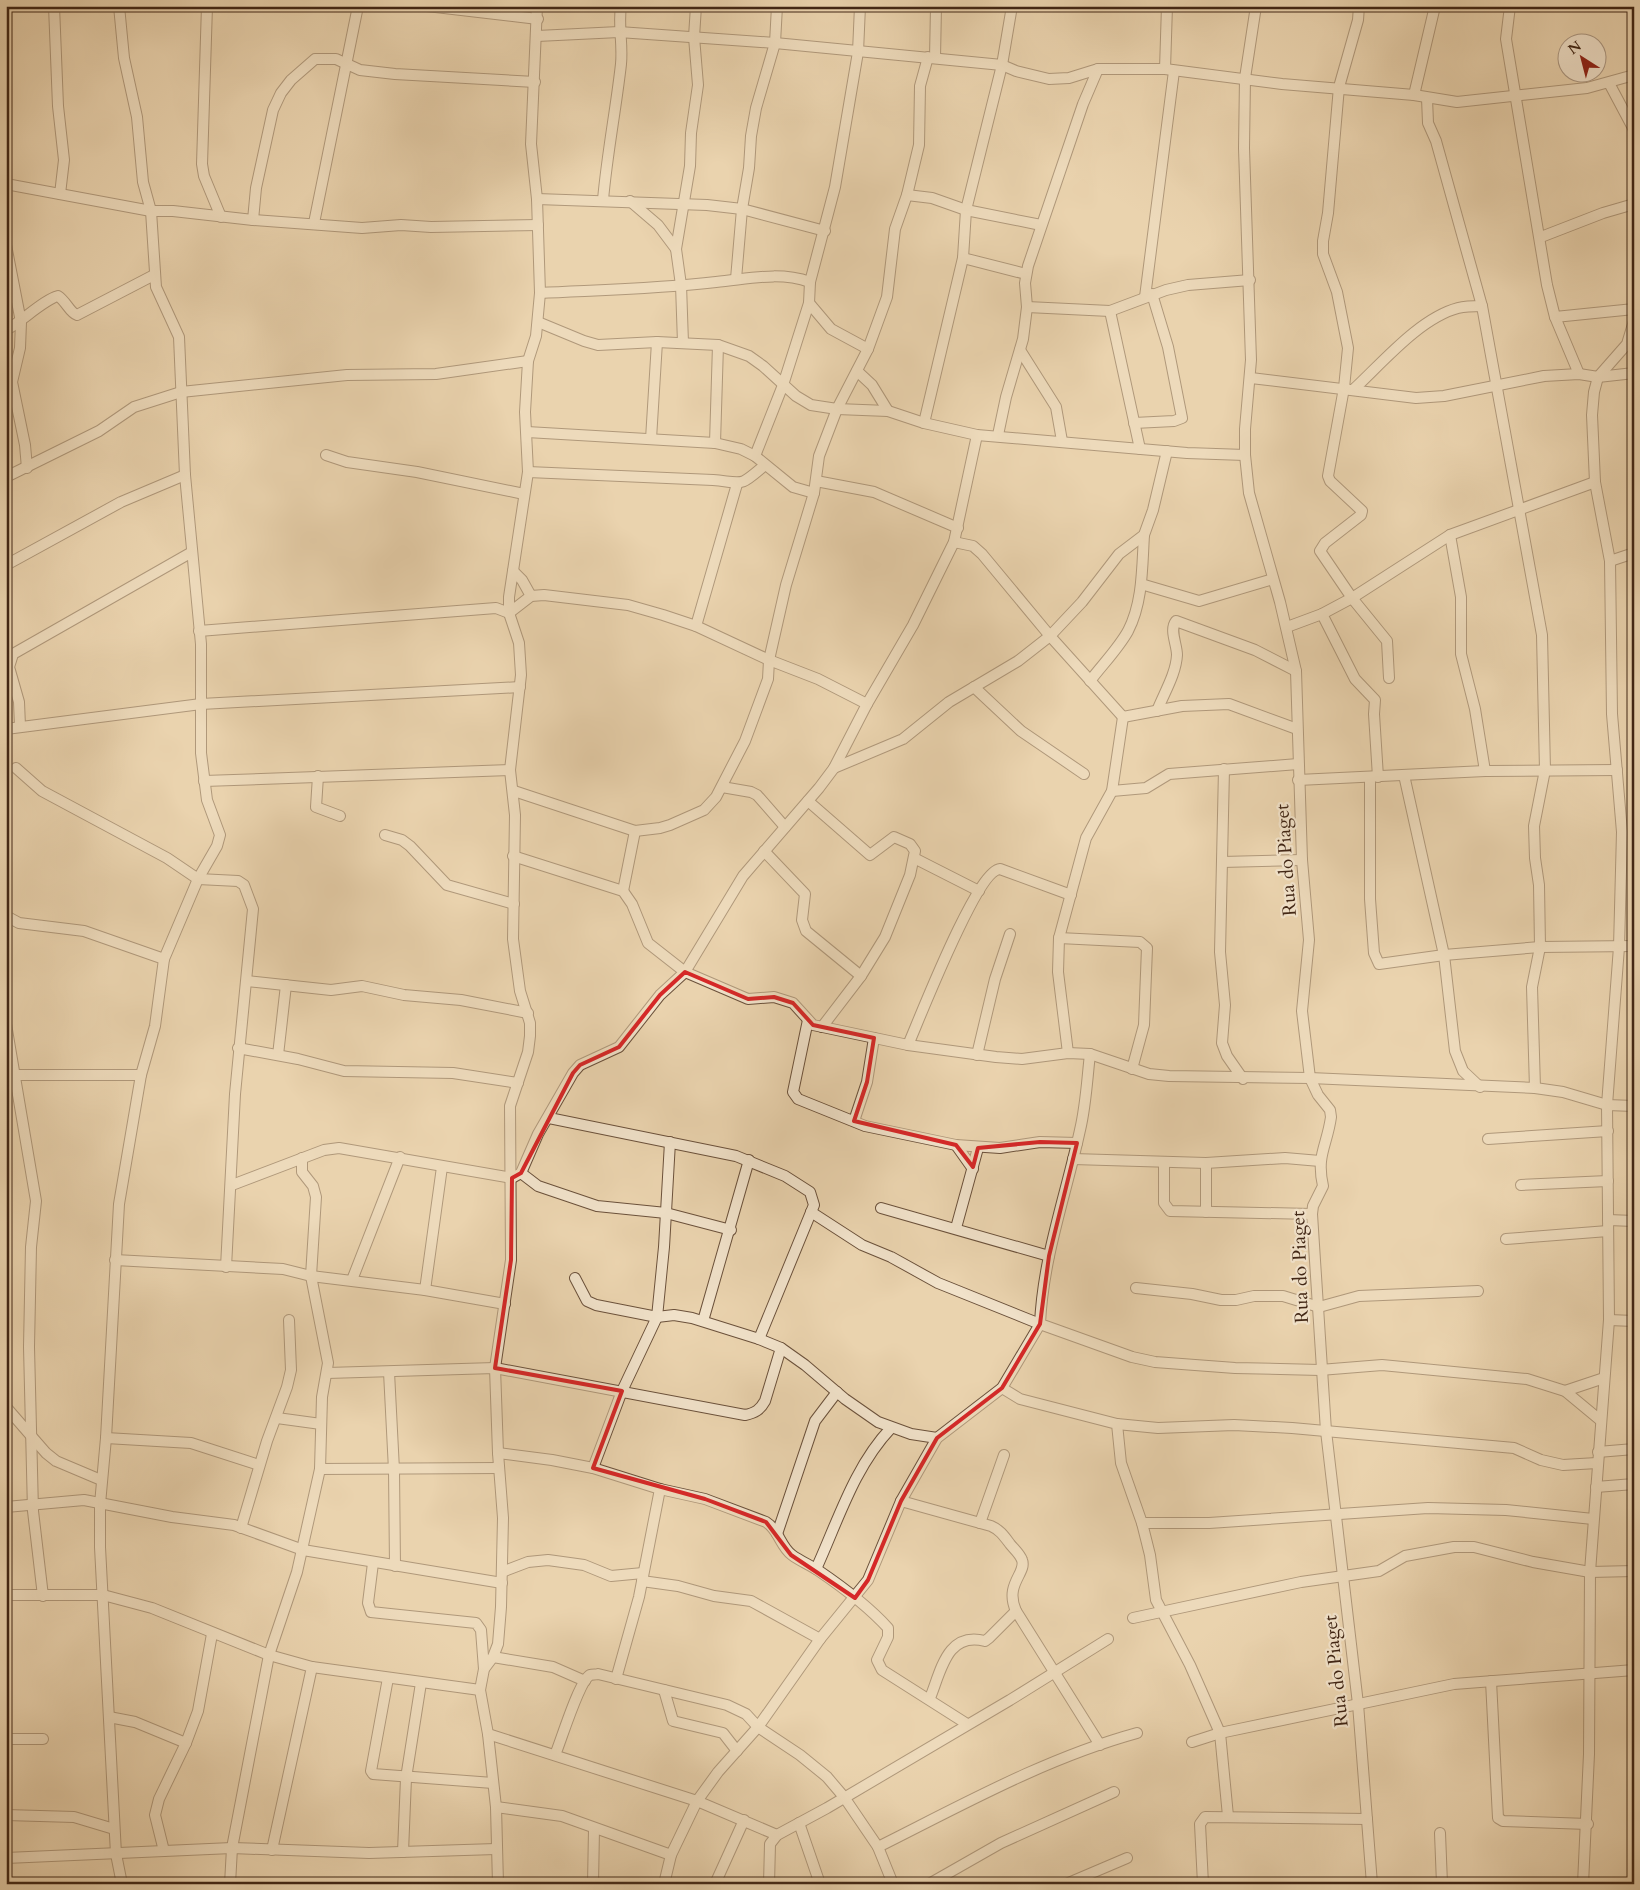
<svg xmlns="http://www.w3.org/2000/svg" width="1640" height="1890" font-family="Cardo,serif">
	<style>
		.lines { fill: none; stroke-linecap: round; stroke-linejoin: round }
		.minor-casing { stroke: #6b513b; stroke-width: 12 }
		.minor { stroke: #f1e2ca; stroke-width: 10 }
		.marked { fill: none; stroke: #d62828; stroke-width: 4; stroke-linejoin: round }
		.labels { text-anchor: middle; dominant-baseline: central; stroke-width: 4.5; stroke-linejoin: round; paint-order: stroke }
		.street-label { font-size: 19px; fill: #412615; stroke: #f1e2ca }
	</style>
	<rect width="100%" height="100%" fill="#ead3ae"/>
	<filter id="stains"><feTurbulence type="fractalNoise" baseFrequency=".004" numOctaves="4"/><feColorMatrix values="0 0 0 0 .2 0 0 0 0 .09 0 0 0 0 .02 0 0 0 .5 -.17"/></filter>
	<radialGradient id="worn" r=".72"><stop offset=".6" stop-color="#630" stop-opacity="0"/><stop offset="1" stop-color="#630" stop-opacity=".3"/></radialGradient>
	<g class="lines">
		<defs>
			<g id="minor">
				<path d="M54,6l4,100 6,54 -4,34"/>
				<path d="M119,6l5,52 13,59 6,65 8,29 5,76 23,50 6,138 16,169v109l6,47 13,35 -3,11 -19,33 -34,80 -9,67 -14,49 -22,129 -13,234 -6,66v43l16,307 6,30"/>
				<path d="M207,6l-5,158 2,12 17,41"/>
				<path d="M427,6l111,13"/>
				<path d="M1256,6l-11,72 -1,70 7,212 -6,69v26l4,38 31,109 16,69 6,189 7,80 -7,71 8,67 8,17 12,15 1,7c-4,29 -15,38 -8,69l-10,20 -1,8 14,217 32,273 14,180"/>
				<path d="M1359,6l-1,14 -19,67 -11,126 -5,28v13l14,38 11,56 -4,40 -16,88 2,5 32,30 -1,4 -36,28 -5,8 32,47 35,43 2,37"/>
				<path d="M1510,6l-4,33 41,246 8,32 24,57"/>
				<path d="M537,36l82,-4 156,11 227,22 14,6 33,8 20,-1 29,-9h67l117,15 132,11 43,7 130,-14 47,-13"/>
				<path d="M935,58l1,-52"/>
				<path d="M1165,69l2,-63"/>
				<path d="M1609,83l25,47"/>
				<path d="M1414,95l21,-89"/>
				<path d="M1427,98l1,25 8,18 46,165 60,329 3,135 -11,56 1,32 4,27 1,62 -8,40 3,101"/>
				<path d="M6,184l145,27h22l80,9 109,8 39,-3 30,2 107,-2"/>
				<path d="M907,195l25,3 34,12 75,15"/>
				<path d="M537,199l170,6 35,4 83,22"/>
				<path d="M603,200c4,-46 13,-91 18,-136 2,-20 -3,-38 0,-58"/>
				<path d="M630,201l28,24 18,24"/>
				<path d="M253,220l3,-32 17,-78 8,-17 10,-13 24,-21h21l24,11 35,4 140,8"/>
				<path d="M314,223l44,-217"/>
				<path d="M1541,237l62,-24 31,-9"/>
				<path d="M6,245l15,77 -1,26 -8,34 13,63 2,23"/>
				<path d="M963,258l63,16"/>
				<path d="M736,279l6,-70 7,-41 2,-32 5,-28 19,-65 2,-37"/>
				<path d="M540,293c58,-3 117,-4 176,-11 33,-3 62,-11 94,0"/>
				<path d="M1145,297l29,-226"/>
				<path d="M809,303l22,26 37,20"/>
				<path d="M1027,307l83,4"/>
				<path d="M1555,317l79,-8"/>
				<path d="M538,322l46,19 14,4 59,-3 61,3 31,11 14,10 33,30 15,9 26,4 51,2 36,12 53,12 210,18 58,2"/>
				<path d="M6,330c15,-8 39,-31 52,-34 8,5 12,17 19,19l77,-40"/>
				<path d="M683,343l-2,-58 -5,-36 14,-83 1,-33 7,-48 -4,-48 2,-31"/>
				<path d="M1020,350l36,57 6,34"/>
				<path d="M857,371l15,14 16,26"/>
				<path d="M1251,378l165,20 28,-2 100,-20 35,-2 19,3 36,-4"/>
				<path d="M1354,389c29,-27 66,-71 104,-81 8,-2 16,-2 24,-2"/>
				<path d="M924,423l39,-165 3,-48 36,-145 10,-59"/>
				<path d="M1134,423l40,-2 8,-3 -14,-71 -16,-53"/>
				<path d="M527,432l188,11 26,6 14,7 38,31 21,6"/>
				<path d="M998,435l8,-38 17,-58 4,-32 -2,-24 3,-17 55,-162 15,-35"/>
				<path d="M651,439l6,-97"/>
				<path d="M715,443l3,-98"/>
				<path d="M1140,449l-30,-138 56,-21 22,-5 62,-5"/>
				<path d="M326,455l21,7 70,10 107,22"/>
				<path d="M755,456l28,-71 26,-82 1,-21 25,-95 23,-135 2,-46"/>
				<path d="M528,472l185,8c33,3 26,7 52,-15"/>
				<path d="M6,477l93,-46 35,-24 47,-15 166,-17 89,-1 92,-13"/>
				<path d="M816,481l58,11 84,36"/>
				<path d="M1450,535l11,62v57l14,55 10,62"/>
				<path d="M954,542l19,4 9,8 68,82 73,81 59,-11 47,-2 68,25"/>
				<path d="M1610,561l24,-8"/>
				<path d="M6,565l115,-63 64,-27"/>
				<path d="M513,571l9,9 9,16"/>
				<path d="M1141,584l58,17 74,-22"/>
				<path d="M1322,614l33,65 20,21 -1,14 4,63"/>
				<path d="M696,626l41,-142"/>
				<path d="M1287,627l35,-13 30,-16 98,-63 145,-53"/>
				<path d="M199,631l297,-23 13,5 22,-17 13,-1 84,10 35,10 33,11 73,34 49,19 49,25"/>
				<path d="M1090,681c12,-16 28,-32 38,-50 15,-29 14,-64 16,-96"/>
				<path d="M974,687l47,44 63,43"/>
				<path d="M1157,711c7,-18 19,-37 20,-56 0,-11 -8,-25 -1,-34l79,29 41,21"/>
				<path d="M20,726l-1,-24 -10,-35 4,-13 179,-102"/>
				<path d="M6,729l195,-25 319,-17"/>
				<path d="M16,768l26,23 125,67 31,21 40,2 6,4 9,24 -18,185 -9,173"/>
				<path d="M834,768l69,-29 46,-37 69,-41 32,-25 32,-34 37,-48 25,-19 9,-25 14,-59"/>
				<path d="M1224,769l-4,183 5,53 -3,38 5,13 16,23"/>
				<path d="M1404,775l40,180 11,96 8,20 17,16"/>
				<path d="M318,776l-2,31 24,9"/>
				<path d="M1370,777v122l4,54 5,11 65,-9 96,-8 94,-1"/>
				<path d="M1298,780l187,-9 132,-1"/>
				<path d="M204,781l306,-11"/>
				<path d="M722,787l29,5 6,3 28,32"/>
				<path d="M514,791l121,40 25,-3 10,-3 34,-15 12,-13 29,-56 23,-62 1,-19 17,-75 28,-92 5,-37 18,-47 31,-60 19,-52 8,-68 12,-34 12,-50 1,-59 8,-29"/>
				<path d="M1112,791l34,-3 23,-14 129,-10"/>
				<path d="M808,801l62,54 24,-18 16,7 5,7 -5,24 -25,62 -24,39 -39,51"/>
				<path d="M385,835l17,5 8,6 37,39 67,19"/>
				<path d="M764,851l41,43 -3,26 4,11 55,45"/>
				<path d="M513,856l110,35 9,13 16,39 37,29 63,27 26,-2 19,6 20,22 95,20 88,12 26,2 46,-6 22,1 59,20 20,2 141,2 225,10 28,4 44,13 27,1"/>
				<path d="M914,858l65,33"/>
				<path d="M1222,862l80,-2"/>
				<path d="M623,891l12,-60"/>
				<path d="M6,916l13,7 65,8 80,28"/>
				<path d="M1059,938l81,4 7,6 -3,77 -12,44"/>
				<path d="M247,981l84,9 31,-4 42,9 57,5 67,13"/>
				<path d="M808,1020l-15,72 5,7 67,27 91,19 44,3 40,-6 37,1"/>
				<path d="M6,1024l30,177 -5,46 -2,100 4,164 10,85"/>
				<path d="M908,1045c11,-25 69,-175 92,-176l71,26"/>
				<path d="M238,1048l60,11 46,12 109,2 65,10"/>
				<path d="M1068,1053l-10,-81 1,-34 27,-100 26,-47 11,-74"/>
				<path d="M1090,1054c-3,26 -4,51 -10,76 -14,65 -37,127 -40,194l92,33 23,5 80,6 85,2 62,-5 145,14 38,12 35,29"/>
				<path d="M278,1055l8,-70"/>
				<path d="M977,1055l18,-76 15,-45"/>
				<path d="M14,1075h127"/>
				<path d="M549,1118l187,38 49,20 25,16 4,13 -55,134"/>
				<path d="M854,1121l13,-39 7,-44"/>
				<path d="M1488,1139l120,-8"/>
				<path d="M956,1145l17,24"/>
				<path d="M1073,1159l133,4 79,-5 35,3"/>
				<path d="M1164,1162v41l6,8 142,3"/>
				<path d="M521,1173l17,13 59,20 69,7 65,17"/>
				<path d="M232,1185l92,-35 15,-2 173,30 9,-5 17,-39 35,-61 7,-8 39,-18 41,-52 25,-23 58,-96 76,-88 15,-20 33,-64 46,-79 41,-83 23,-107"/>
				<path d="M1521,1185l87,-4"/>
				<path d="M881,1208l168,48"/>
				<path d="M1206,1212v-49"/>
				<path d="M1608,1220l26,1"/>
				<path d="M956,1228l22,-80"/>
				<path d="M1506,1239l102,-8"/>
				<path d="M115,1260l168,9 28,7 114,14 80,14"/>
				<path d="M575,1278l12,23 9,4 61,12 17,-2 18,3 67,21 22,9 24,17 40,34 33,23 33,12 26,4"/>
				<path d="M352,1280l48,-123"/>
				<path d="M1136,1288l56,6 29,6h15l18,-4h29l36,11 40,-11 119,-5"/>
				<path d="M425,1290l17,-123"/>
				<path d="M1609,1320l25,1"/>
				<path d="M703,1321l46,-161"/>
				<path d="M389,1372l5,98 1,96"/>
				<path d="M327,1373l168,-5 250,47c10,-2 15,-5 20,-14l16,-53"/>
				<path d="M1002,1388l18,11 97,25 4,39 21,60 8,32 6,45 34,65 30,68 8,83"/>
				<path d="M1565,1391l39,-13"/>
				<path d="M6,1407l40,46 10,8 45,19"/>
				<path d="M277,1418l44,6"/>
				<path d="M1117,1424l41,4 76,-3 58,3 222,20 27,12 22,5 34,-2"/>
				<path d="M106,1438l85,5 68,22"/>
				<path d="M1598,1452l36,-3"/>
				<path d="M498,1453l54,7 41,8 29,-77 35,-74 7,-70 6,-105"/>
				<path d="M593,1468l67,21 45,10 61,23c13,8 14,24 26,33 8,6 18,10 27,16 25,17 49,35 69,57v9l-11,23 5,10 85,54"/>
				<path d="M320,1469l179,-1"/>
				<path d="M1596,1487l38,-3"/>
				<path d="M901,1501l90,25c9,4 13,10 19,18 4,5 10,10 12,16 5,13 -18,24 -6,51l84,134"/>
				<path d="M6,1507l78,-7 88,17 62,8 69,25 199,33"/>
				<path d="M980,1523l24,-68"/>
				<path d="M1142,1523h67l219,-15 78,2 87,9"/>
				<path d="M241,1528l26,-87 20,-54 4,-17 -2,-50"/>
				<path d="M777,1534l38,-113 22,-29"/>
				<path d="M373,1563l-5,40 3,9 105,11 5,7 3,39"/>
				<path d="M816,1569c22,-48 38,-102 75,-141"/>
				<path d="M502,1572l26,-10 20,-2 36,5 27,11 32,-3"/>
				<path d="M642,1581l36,5 36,10 37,5 69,38"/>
				<path d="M6,1595h97l49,13 117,47 43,12 168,23"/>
				<path d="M1133,1618l168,-36 78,-11 26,-15 49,-9h20l59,15 57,10 44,-1"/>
				<path d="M493,1657l60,10 32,14"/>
				<path d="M388,1678l-17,93 2,3 120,9"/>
				<path d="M616,1679l23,-82 21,-108"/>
				<path d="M1491,1681l7,137 5,3 85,3"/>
				<path d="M664,1690l9,31 50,12 14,18"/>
				<path d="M930,1698c11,-27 17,-67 55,-57l4,-3 27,-27"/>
				<path d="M109,1717l26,5 51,21"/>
				<path d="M488,1734l209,67 80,34"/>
				<path d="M6,1739h37"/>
				<path d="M1192,1742l28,-9 234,-49 180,-14"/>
				<path d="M555,1755c6,-14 24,-74 35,-80 3,-1 6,0 8,-1l129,31 19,9 12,13 42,28 27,22 17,20 34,50 15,37"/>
				<path d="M496,1807l66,9 109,39"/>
				<path d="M6,1815l68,2 40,12"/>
				<path d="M799,1823l21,61"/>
				<path d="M1440,1833l2,51"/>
				<path d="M878,1847c84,-42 168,-89 259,-114"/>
				<path d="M272,1850l40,-183"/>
				<path d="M164,1851l-9,-36 4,-16 27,-56 12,-32 14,-77"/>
				<path d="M403,1852l3,-74 15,-95"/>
				<path d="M6,1858l226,-10 137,5 127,-4"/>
				<path d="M230,1884l2,-36 37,-193 28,-83 23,-103 2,-72 6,-34 -17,-87 5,-79 -3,-11 -11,-14v-14"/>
				<path d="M498,1884l-2,-77 -8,-73 -8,-44 4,-21 9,-12 5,-13 3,-37 2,-89 -5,-65 -3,-85 16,-108 -1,-154 18,-54 2,-16v-13l-10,-32 -7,-52 2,-124 -5,-45 11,-95 -2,-32 -10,-30v-16l19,-125 -3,-60 3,-51 8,-25 4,-43 -3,-94 -6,-55 6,-138"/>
				<path d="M593,1884l1,-55"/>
				<path d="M664,1884l7,-29 26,-54 21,-29 40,-45 62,-88 48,-59 33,-79 36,-63 65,-50 38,-64 -102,-41 -47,-26 -29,-12 -51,-33"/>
				<path d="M715,1884l29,-64"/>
				<path d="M769,1884l1,-40 7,-9 50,-27 183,-108 98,-61"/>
				<path d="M929,1884l72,-41 113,-51"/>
				<path d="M1066,1884l61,-26"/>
				<path d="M1203,1884l-3,-60 5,-7 162,2"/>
				<path d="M1583,1884l6,-130 1,-182 19,-252 -2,-215 12,-158 3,-115 -10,-118 -2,-153 -15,-79 -3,-67 2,-23 4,-15 29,-33 7,-23"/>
			</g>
		</defs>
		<use href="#minor" class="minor-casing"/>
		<use href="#minor" class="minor"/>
	</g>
	<path d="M0 0H1640V1890H0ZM685,972l63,27 26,-2 19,6 20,22 61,13 -7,44 -13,39 102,24 17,22 5,-19 62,-6 37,1 -28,113 -9,68 -38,64 -65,50 -36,63 -33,79 -13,18 -64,-43 -25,-33 -61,-23 -112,-31 29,-77 -127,-23 16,-108 1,-82 9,-5 52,-100 7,-8 39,-18 41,-52z" fill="#ead3ae" fill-opacity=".55" fill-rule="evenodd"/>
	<path class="marked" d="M685,972l63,27 26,-2 19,6 20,22 61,13 -7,44 -13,39 102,24 17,22 5,-19 62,-6 37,1 -28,113 -9,68 -38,64 -65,50 -36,63 -33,79 -13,18 -64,-43 -25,-33 -61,-23 -112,-31 29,-77 -127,-23 16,-108 1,-82 9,-5 52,-100 7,-8 39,-18 41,-52z"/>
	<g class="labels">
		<g class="street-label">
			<text transform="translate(1286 860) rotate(-94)">Rua do Piaget</text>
			<text transform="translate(1300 1267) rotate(-92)">Rua do Piaget</text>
			<text transform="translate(1336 1671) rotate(-96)">Rua do Piaget</text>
		</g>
	</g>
	<rect width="1640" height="1890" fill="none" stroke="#ead3ae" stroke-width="25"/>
	<rect x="8" y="8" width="1625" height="1875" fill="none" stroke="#412615" stroke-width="2.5"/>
	<rect x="12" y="12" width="1615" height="1865" fill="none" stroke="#412615"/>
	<g transform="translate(1582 58) rotate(324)"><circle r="24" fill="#f1e2ca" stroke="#ab9782"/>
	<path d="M0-4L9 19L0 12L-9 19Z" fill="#8f2418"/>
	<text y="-8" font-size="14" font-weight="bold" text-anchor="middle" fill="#412615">N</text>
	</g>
	<rect width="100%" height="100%" filter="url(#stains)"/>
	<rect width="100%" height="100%" fill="url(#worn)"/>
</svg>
